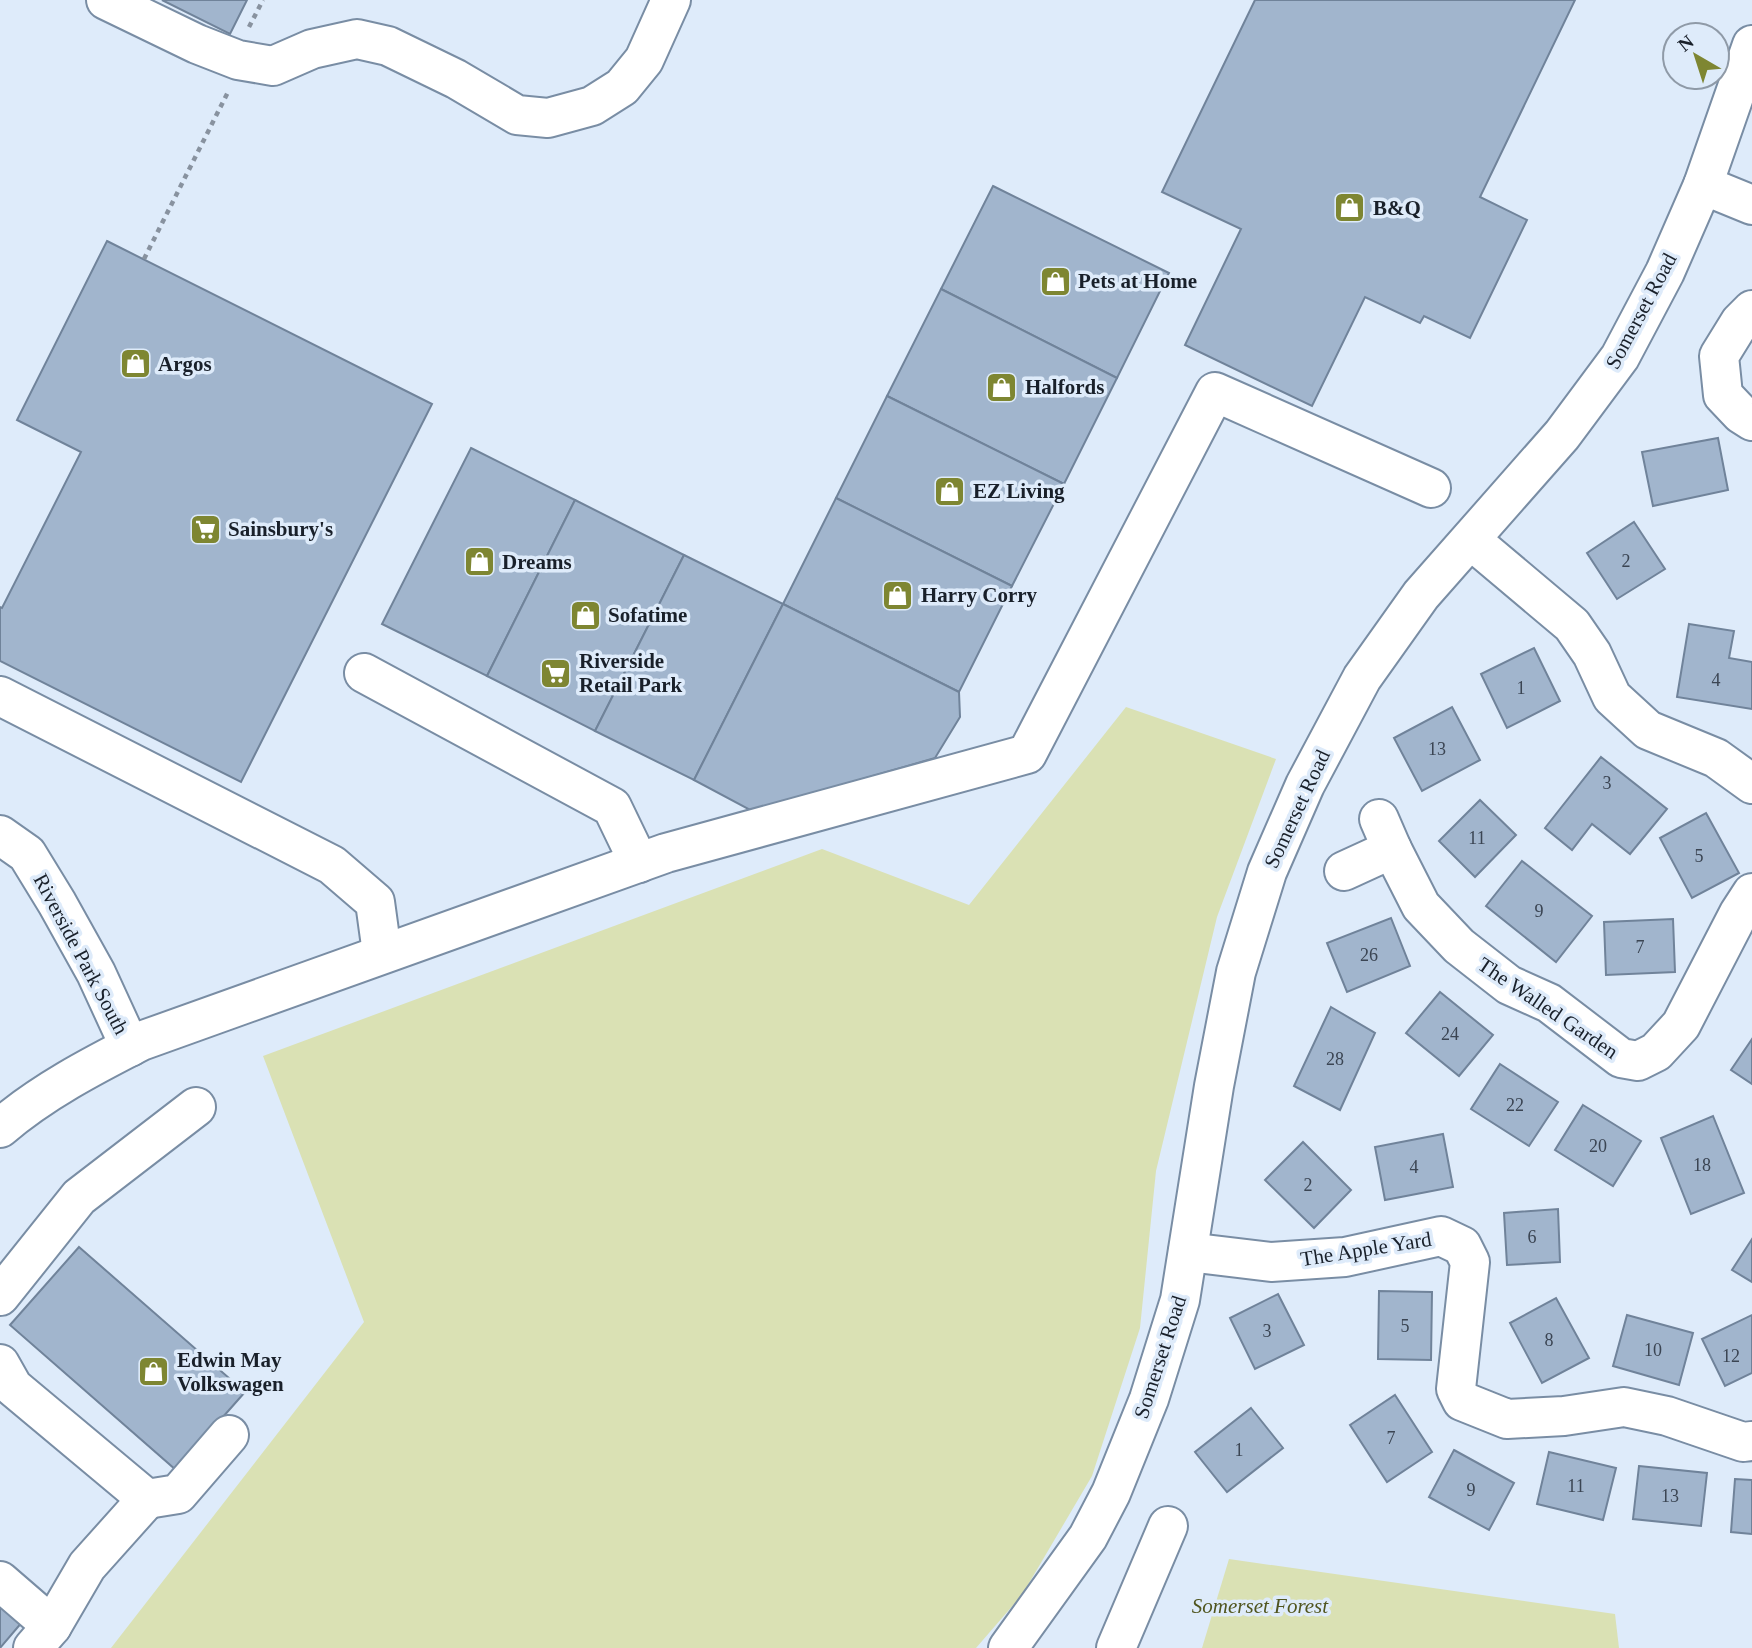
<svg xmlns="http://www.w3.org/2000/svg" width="1752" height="1648" font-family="Georgia,serif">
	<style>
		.green { fill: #dae1b4 }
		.building { fill: #a1b5cd; stroke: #70839a; stroke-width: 2 }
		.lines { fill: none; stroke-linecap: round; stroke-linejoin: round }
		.minor-casing { stroke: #798da4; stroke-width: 42 }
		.path { stroke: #88929f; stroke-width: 4.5; stroke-dasharray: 5 5; stroke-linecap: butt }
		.minor { stroke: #fff; stroke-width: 38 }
		.labels { text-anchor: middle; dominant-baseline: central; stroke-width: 7; stroke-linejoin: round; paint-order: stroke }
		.number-label { font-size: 18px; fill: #3b4553 }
		.poi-label { font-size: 21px; font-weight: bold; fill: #19202a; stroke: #deebfa; text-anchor: start }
		.street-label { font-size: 21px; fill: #19202a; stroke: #deebfa }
		.park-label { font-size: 21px; font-style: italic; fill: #50551e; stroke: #deebfa }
	</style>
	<rect width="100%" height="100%" fill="#deebfa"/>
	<g class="green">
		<path d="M1126,707l150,52 -59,158 -61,254 -16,157 -48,148 -70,119 -46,53h-865l253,-326 -101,-266 559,-207 147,56z"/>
		<path d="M1229,1559l386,55 4,34h-417z"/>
	</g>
	<g class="building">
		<path d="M162,0h85l-17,34z"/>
		<path d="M1255,0h320l-95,197 47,23 -57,118 -46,-22 -4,7 -55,-26 -53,109 -127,-61 56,-116 -79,-37z"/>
		<path d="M993,186l176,87 -52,105 -176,-89z"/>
		<path d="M107,241l325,163 -191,378 -241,-121v-54l2,1 79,-156 -64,-32z"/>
		<path d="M941,289l176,89 -53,106 -177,-88z"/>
		<path d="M887,396l177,88 -52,102 -176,-88z"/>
		<path d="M1718,438l10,52 -75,16 -11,-54z"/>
		<path d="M471,448l104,52 -88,176 -105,-52z"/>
		<path d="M836,498l176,88 -53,106 -176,-88z"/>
		<path d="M575,500l109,55 -89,176 -108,-55z"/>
		<path d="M1634,522l31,47 -48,30 -30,-46z"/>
		<path d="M684,555l99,49 -89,176 -99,-49z"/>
		<path d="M783,604l176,88 1,25 -25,41 -183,53 -58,-31z"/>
		<path d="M1689,624l45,7 -5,27 23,4v47l-75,-12z"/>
		<path d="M1534,648l26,53 -53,27 -26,-54z"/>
		<path d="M1452,707l28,53 -58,31 -28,-53z"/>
		<path d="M1601,757l66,52 -37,45 -38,-30 -20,26 -27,-22z"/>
		<path d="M1480,800l36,35 -41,42 -36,-36z"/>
		<path d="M1706,813l33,60 -47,25 -32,-60z"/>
		<path d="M1522,861l70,55 -36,46 -70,-56z"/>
		<path d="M1391,918l19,48 -63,26 -20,-49z"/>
		<path d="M1673,919l2,53 -69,3 -2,-53z"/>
		<path d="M1440,992l53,43 -34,41 -53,-43z"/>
		<path d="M1331,1007l44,26 -35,77 -46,-24z"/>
		<path d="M1752,1039v45l-21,-14z"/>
		<path d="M1500,1064l58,38 -29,44 -58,-37z"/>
		<path d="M1583,1105l58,36 -28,45 -58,-36z"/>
		<path d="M1713,1116l31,77 -53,21 -30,-76z"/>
		<path d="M1443,1134l10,53 -68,13 -10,-53z"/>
		<path d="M1303,1142l48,48 -37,38 -49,-48z"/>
		<path d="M1558,1209l2,53 -53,3 -3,-52z"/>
		<path d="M1752,1239v43l-20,-12z"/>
		<path d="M79,1247l166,145 -69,78 -166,-145z"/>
		<path d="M1379,1291l53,1 -1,68 -53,-1z"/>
		<path d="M1278,1294l26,51 -49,24 -25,-51z"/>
		<path d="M1556,1298l33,60 -47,25 -32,-60z"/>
		<path d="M1627,1315l66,18 -14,52 -66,-19z"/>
		<path d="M1752,1315v58l-27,13 -23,-47z"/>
		<path d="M1395,1395l37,57 -45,30 -37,-57z"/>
		<path d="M1251,1408l32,40 -56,44 -32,-40z"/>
		<path d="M1454,1450l60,33 -25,47 -60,-33z"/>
		<path d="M1549,1452l67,16 -13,52 -66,-16z"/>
		<path d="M1639,1466l68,7 -6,53 -68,-7z"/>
		<path d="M1735,1479l17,1v54l-21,-2z"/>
		<path d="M0,1600l23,21 -23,27z"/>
	</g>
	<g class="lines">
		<defs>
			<g id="minor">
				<path d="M106,0l91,44 41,16 35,6 39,-17 45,-10 31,7 68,33 61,36 31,3 44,-12 30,-19 22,-27 27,-60"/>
				<path d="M1703,185l49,20"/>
				<path d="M1752,310l-12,12 -21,34 4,39 18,19 11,7"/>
				<path d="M1471,540l101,85 20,29 20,43 36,33 68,28 36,26"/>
				<path d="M364,673l248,134 27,56"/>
				<path d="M0,696l332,169 43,37 7,51"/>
				<path d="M1379,819l13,30 29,57 38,40 50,39 40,18 72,55 17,3 18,-9 25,-27 58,-112 13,-20"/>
				<path d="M0,835l27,19 30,49 39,70 34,74"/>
				<path d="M1344,871l48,-22"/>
				<path d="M0,1128c42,-36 92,-62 141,-87l525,-188 361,-99 188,-362 216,96"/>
				<path d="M1188,1252l83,10 74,-5 96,-21 21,10 8,16 -14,127 6,12 45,18 57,-3 60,-9 43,9 76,26 9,-1"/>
				<path d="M0,1296l79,-99 117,-90"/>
				<path d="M0,1364l13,23 134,112 31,-5 51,-59"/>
				<path d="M0,1581l52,45"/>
				<path d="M33,1648l19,-22 35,-60 60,-67"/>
				<path d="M1008,1648l80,-111 23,-44 38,-94 31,-99 34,-214 22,-114 31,-100 38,-87 57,-107 59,-83 141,-160 58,-78 45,-85 38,-87 49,-140"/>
				<path d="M1116,1648l52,-122"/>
			</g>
		</defs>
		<use href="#minor" class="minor-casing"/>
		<g class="path">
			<path d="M249,27l14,-27"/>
			<path d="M144,259l84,-167"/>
		</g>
		<use href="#minor" class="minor"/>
	</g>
	<defs>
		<symbol id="shop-square" viewBox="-11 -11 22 22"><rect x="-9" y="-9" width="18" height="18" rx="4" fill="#7e8632" stroke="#deebfa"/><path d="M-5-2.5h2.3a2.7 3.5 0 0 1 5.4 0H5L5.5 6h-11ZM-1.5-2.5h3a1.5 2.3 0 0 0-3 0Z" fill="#fff"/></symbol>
		<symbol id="supermarket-square" viewBox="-11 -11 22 22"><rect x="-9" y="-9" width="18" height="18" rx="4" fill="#7e8632" stroke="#deebfa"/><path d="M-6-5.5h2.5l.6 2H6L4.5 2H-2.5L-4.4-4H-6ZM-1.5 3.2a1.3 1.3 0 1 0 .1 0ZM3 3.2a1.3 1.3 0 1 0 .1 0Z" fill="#fff"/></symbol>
	</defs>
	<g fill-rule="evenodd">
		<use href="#shop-square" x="1332" y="190" width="35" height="35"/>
		<use href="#shop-square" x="1038" y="264" width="35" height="35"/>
		<use href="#shop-square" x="118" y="346" width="35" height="35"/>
		<use href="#shop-square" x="984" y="370" width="35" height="35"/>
		<use href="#shop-square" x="932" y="474" width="35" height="35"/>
		<use href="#supermarket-square" x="188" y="512" width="35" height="35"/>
		<use href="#shop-square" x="462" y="544" width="35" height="35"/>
		<use href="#shop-square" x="880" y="578" width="35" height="35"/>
		<use href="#shop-square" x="568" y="598" width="35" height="35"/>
		<use href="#supermarket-square" x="538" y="656" width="35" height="35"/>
		<use href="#shop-square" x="136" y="1354" width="35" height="35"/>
	</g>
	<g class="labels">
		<g class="number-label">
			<text x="1626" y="561">2</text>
			<text x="1716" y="680">4</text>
			<text x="1521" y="688">1</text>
			<text x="1437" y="749">13</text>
			<text x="1607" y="783">3</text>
			<text x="1477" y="838">11</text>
			<text x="1699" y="856">5</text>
			<text x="1539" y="911">9</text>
			<text x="1640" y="947">7</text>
			<text x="1369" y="955">26</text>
			<text x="1450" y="1034">24</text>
			<text x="1335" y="1059">28</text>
			<text x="1515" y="1105">22</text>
			<text x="1598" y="1146">20</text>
			<text x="1702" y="1165">18</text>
			<text x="1414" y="1167">4</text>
			<text x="1308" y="1185">2</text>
			<text x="1532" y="1237">6</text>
			<text x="1405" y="1326">5</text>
			<text x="1267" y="1331">3</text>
			<text x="1549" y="1340">8</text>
			<text x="1653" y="1350">10</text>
			<text x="1731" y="1356">12</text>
			<text x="1391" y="1438">7</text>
			<text x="1239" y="1450">1</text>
			<text x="1576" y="1486">11</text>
			<text x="1471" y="1490">9</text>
			<text x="1670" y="1496">13</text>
		</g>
		<g class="poi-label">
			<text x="1373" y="208">B&amp;Q</text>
			<text x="1078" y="281">Pets at Home</text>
			<text x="158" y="364">Argos</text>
			<text x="1025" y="387">Halfords</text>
			<text x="973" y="491">EZ Living</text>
			<text x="228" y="529">Sainsbury's</text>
			<text x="502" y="562">Dreams</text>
			<text x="921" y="595">Harry Corry</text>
			<text x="608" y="615">Sofatime</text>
			<text x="579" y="661">Riverside<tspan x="579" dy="24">Retail Park</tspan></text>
			<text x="177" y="1360">Edwin May<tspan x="177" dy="24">Volkswagen</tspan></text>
		</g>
		<g class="street-label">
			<text transform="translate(1641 311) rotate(-62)">Somerset Road</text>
			<text transform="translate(1297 809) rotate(-65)">Somerset Road</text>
			<text transform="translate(81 954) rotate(62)">Riverside Park South</text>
			<text transform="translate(1548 1008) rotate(34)">The Walled Garden</text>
			<text transform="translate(1366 1249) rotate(-9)">The Apple Yard</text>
			<text transform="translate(1160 1357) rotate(-72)">Somerset Road</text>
		</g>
		<g class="park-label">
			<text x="1260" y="1606">Somerset Forest</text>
		</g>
	</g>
	<g transform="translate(1696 56) rotate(321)"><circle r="33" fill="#deebfa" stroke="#8f9aa7" stroke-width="2"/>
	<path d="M0-5L12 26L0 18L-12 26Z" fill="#7e8632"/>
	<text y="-10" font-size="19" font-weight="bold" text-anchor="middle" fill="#19202a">N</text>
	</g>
</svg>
